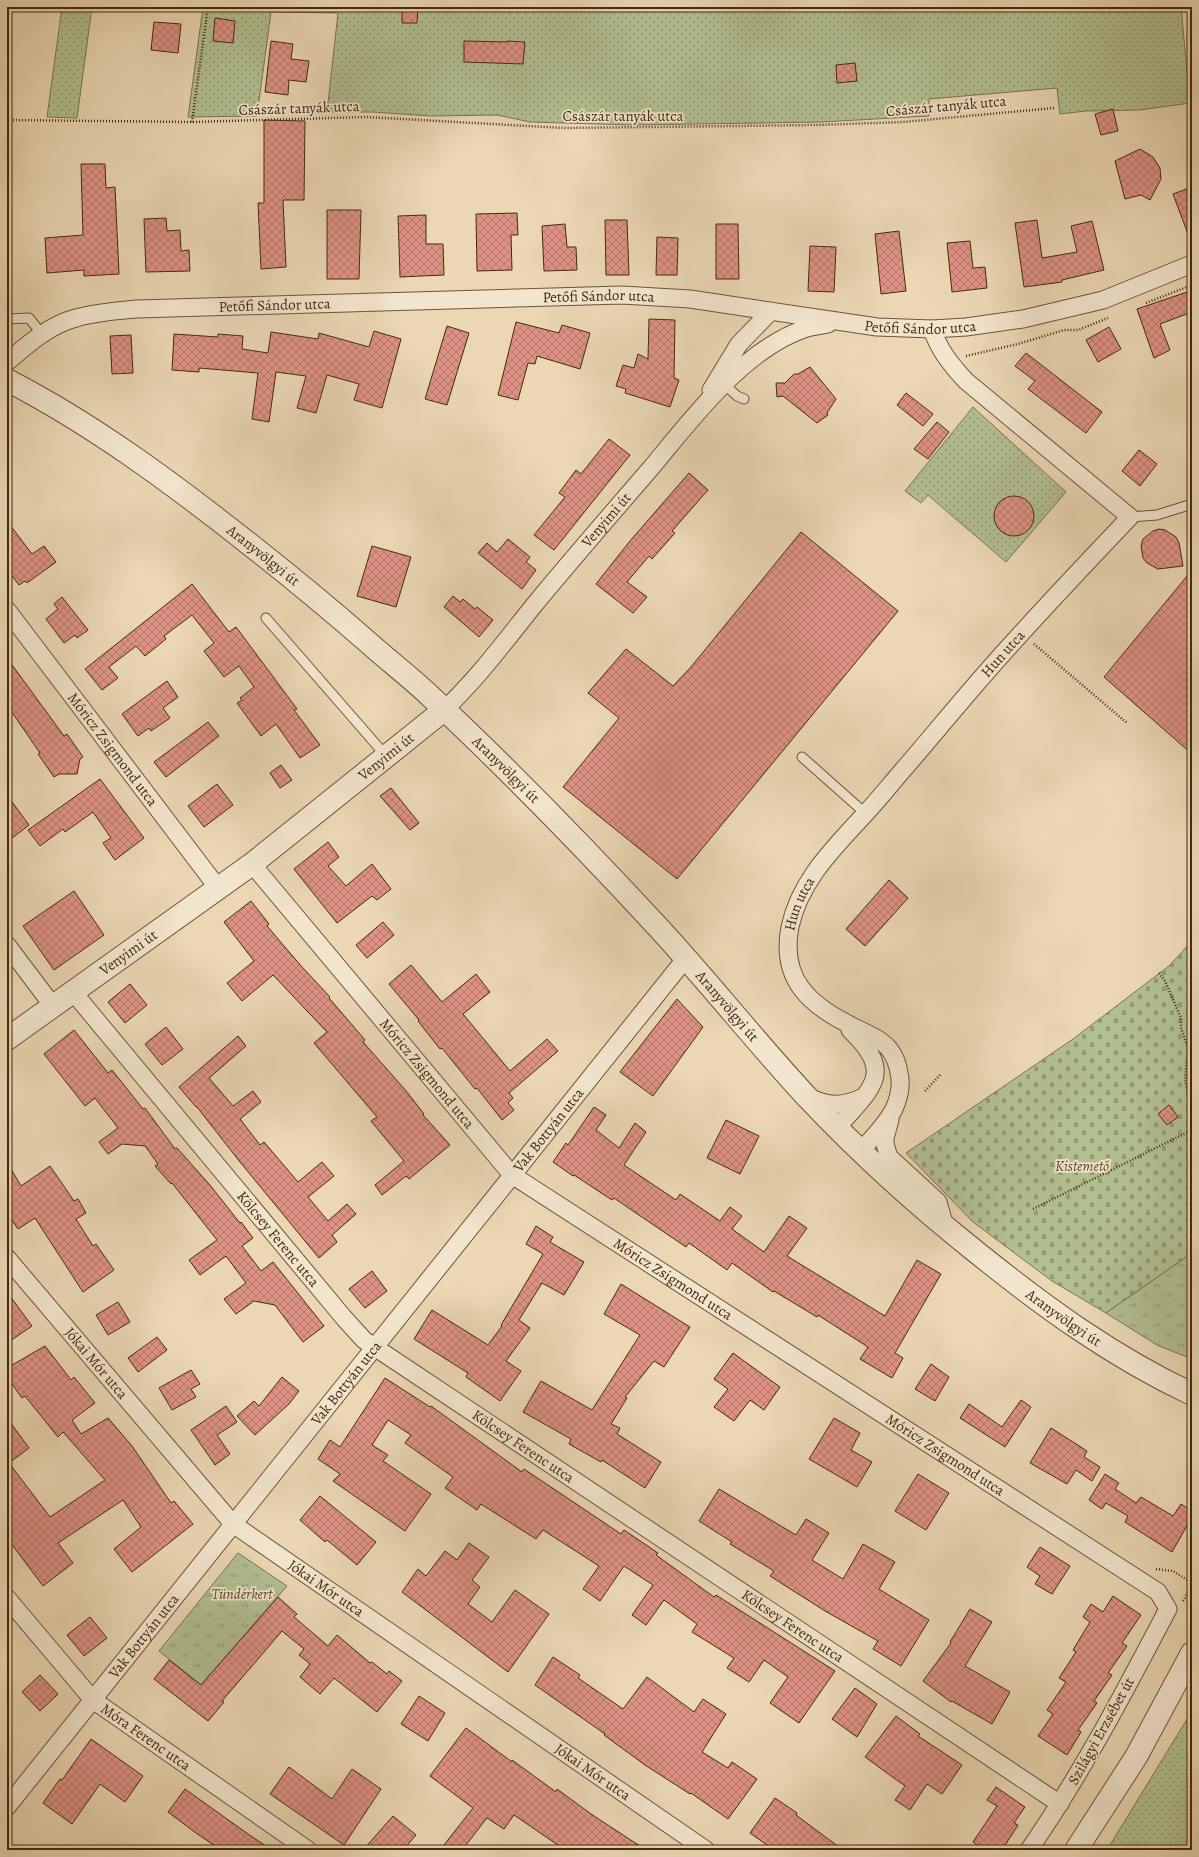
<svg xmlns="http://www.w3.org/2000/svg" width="1199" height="1857" font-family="Alegreya,serif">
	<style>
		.grass { fill: url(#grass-dots); stroke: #7c7450 }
		.cemetery { fill: url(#cemetery-stones); stroke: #7c7450 }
		.park { fill: url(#park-tufts); stroke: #7c7450 }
		.building { fill: url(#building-cross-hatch); stroke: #45290e }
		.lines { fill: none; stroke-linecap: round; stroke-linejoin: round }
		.service-casing { stroke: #6e5438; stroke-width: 11 }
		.minor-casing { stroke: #6e5438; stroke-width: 19 }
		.tertiary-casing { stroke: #6e5438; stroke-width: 24 }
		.path { stroke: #45290e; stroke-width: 2.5; stroke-dasharray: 1 2; stroke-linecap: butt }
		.service { stroke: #f2e5ce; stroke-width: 9 }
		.minor { stroke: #f2e5ce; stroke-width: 17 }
		.tertiary { stroke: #f2e5ce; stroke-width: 22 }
		.labels { text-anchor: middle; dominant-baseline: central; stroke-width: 3.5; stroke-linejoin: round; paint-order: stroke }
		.street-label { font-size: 15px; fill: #45290e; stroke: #f2e5ce }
		.park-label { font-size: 15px; font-style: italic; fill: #5b4728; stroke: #f2e5ce }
	</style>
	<defs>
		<pattern id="grass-dots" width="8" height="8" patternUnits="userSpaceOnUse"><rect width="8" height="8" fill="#b2bf91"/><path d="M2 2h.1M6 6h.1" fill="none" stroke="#939b75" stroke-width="1.8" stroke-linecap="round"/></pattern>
		<pattern id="cemetery-stones" width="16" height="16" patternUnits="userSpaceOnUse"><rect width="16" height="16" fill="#b2bf91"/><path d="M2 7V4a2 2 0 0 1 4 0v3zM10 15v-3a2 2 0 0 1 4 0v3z" fill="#939b75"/></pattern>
		<pattern id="park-tufts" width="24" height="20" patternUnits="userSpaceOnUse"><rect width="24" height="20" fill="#b2bf91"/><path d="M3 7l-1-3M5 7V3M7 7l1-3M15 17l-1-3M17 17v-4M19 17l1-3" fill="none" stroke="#939b75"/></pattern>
		<pattern id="building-cross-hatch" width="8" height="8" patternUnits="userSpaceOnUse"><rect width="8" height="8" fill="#de9286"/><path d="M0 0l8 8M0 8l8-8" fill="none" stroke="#b6776c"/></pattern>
	</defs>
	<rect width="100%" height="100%" fill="#ebd7b4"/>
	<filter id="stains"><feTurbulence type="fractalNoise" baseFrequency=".005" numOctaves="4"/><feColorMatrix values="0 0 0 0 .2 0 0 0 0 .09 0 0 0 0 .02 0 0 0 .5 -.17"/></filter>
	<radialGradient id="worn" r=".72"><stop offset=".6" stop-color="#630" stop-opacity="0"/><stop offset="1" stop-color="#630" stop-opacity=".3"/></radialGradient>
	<g class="grass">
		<path d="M62,7h30l-15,111 -30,-1z"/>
		<path d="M203,7h978l9,96 -50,7 -54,1 -26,3 -3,-26 -128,11v17l-107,6 -190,3 -102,-3 -33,-7 -66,1 -59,-4h-45l11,-99 -67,-1 -14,104 -69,1z"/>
		<path d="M973,407l93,85 -60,70 -78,-67 -7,8 -16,-12z"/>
		<path d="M1192,1711v139h-85z"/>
	</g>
	<path class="cemetery" d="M1192,941v312l-86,60 -54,-32 -79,-59 -67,-69 167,-114 96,-73z"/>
	<g class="park">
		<path d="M1192,1253v106l-35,-14 -51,-32z"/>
		<path d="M238,1553l49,33 -86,99 -42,-34z"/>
	</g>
	<g class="building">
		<path d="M402,7h16l-1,16h-15z"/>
		<path d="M215,18l20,3 -2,22 -20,-2z"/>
		<path d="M154,22l27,2 -3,29 -27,-3z"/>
		<path d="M271,41l22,3 -2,15 18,2 -3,21 -17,-2 -1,15 -23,-3z"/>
		<path d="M464,41l43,1v-1l18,1 -2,22 -59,-2z"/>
		<path d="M855,63l2,18 -20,2 -1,-18z"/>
		<path d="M1113,109l5,22 -17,4 -6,-21z"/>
		<path d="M264,120l41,1 -1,79h-21l3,67 -25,2 -3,-66h6z"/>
		<path d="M1140,149l13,8 7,11 1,11 -11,21 -9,-5 -16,4 -10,-38z"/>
		<path d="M81,164h24l1,24 9,-1 4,87 -35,2v-6l-37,3 -2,-35 38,-3z"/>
		<path d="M1192,187v54l-1,1 -18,-48z"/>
		<path d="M327,210h34l-2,69h-32z"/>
		<path d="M517,213l1,22h-7l1,35 -35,1 -1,-57z"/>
		<path d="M426,215v29h17l1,31 -44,2 -2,-61z"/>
		<path d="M166,218l1,13 13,-1 1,21 8,-1 1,21 -44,1 -2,-53z"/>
		<path d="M605,220h22l2,55h-23z"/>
		<path d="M1037,220l5,38 35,-6 -6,-26 21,-5 12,49 -42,10v2l-38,5 -9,-64z"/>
		<path d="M565,224l2,23h9l1,23 -33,1 -2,-45z"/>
		<path d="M716,224h22l1,55h-23z"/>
		<path d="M899,231l7,60 -25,3 -6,-60z"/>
		<path d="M657,237l21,1 -1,37h-21z"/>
		<path d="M970,241l3,27 12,-1 2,21 -35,4 -5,-49z"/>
		<path d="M810,246l26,1 -2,45 -26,-1z"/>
		<path d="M1187,292l5,12v8l-32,12 10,26 -16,8 -17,-49z"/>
		<path d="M649,319l26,1 -1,58 5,2 -9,27 -45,-14 1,-4 -10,-3 7,-21 11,3 4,-14 10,5z"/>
		<path d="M516,322l43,11 3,-8 28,8 -10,36 -43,-13 -2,8 -7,-1 -10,37 -20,-5z"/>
		<path d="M447,326l22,7 -22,72 -22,-6z"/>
		<path d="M1109,327l12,22 -23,13 -12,-22z"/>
		<path d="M374,331l27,8 -19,69 -28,-8 5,-16 -32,-9 -11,38 -19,-5 9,-32 -30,-4 -7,50 -17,-3 6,-46 -59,-5v4l-27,-2 2,-36 44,3v-3l25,2 -1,13 26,4 3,-21 47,7 1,-6 50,14z"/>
		<path d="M131,335l2,38 -21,1 -2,-38z"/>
		<path d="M1026,353l76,59 -16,21 -58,-44 7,-8 -20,-15z"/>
		<path d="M810,367l26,32 -9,14 1,2 -11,8 -34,-27 -6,1 -1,-14h9l9,-9h4z"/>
		<path d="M906,393l27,21 -10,12 -26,-21z"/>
		<path d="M937,422l12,10 -21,27 -14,-10z"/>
		<path d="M609,439l21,16 -76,95 -20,-15 31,-38 -6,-4 17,-23 5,4z"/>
		<path d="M1139,450l18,14 -17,22 -18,-15z"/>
		<path d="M689,473l19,17 -36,41 3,2 -23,26 -3,-3 -22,26 20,15 -14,16 -37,-29 34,-43z"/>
		<circle cx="1014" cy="516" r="20"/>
		<path d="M7,521l25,33 12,-8 12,16 -29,21 -2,-2 -6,4 -12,-16z"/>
		<path d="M1159,529l6,1 11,7 3,6 4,23 -25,3 -11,-6 -4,-5 -2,-12 2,-7 10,-8z"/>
		<path d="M801,532l97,79 -221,268 -114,-92 56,-69 -31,-25 38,-44 47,37 18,-19z"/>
		<path d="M508,539l22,18 -4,5 10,8 -14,19 -44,-36 9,-10 10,9z"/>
		<path d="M372,546l39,11 -15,50 -39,-11z"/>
		<path d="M1192,570v184l-88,-77z"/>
		<path d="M192,584l37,48 7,-5 61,82 -3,1 26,35 -20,13 -24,-34 -15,12 -24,-33 5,-3 -2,-2 14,-11 -15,-21 -15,11 -20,-26 10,-8 -22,-28 -28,21 2,3 -21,17 -9,-10 -27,21 9,11 -16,12 -17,-21z"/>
		<path d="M453,596l7,6 3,-3 12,10 2,-2 16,13 -14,17 -35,-30z"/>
		<path d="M62,597l26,33 -11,8 -2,-3 -11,8 -18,-24 12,-10 -4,-5z"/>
		<path d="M7,658l57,78 3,-2 16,23 -3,2 -3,15h-18l-5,3 -16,-23 2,-1 -33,-48z"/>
		<path d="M167,681l11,16 -15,11 7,10 -19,13 -2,-3 -11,8 -16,-22z"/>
		<path d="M208,722l11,14 -53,41 -12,-15z"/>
		<path d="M281,765l11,15 -12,8 -10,-15z"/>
		<path d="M100,779l44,59 -29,22 -12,-17 8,-5 -18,-26 -28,20 -2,-3 -23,17 -12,-16z"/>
		<path d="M217,784l16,21 -29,22 -16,-21z"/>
		<path d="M391,788l28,35 -9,7 -30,-34z"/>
		<path d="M7,795l22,30 -22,17z"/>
		<path d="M328,842l11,15 -11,9 18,20 26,-22 19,25 -14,11 -5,-4 -35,27 -43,-54z"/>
		<path d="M889,880l19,18 -43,48 -19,-17z"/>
		<path d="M74,891l30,44 -50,35 -31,-44z"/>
		<path d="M251,901l18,23 -2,2 35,41 28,30 -1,1 36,42 -2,2 44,50 17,22 -1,1 27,30 -41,34 -3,-3 -24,19 -7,-10 29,-24 -33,-40 6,-4 -63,-74 13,-11 -54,-57 -31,26 -15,-18 27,-22 -30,-39z"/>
		<path d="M383,922l11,13 -27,23 -11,-13z"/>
		<path d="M411,965l31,37 34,-28 14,18 -27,22 47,57 37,-32 11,12 -49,42 4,5 -5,5 6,7 -12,10 -25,-32 -2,1 -33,-41 -2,1 -22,-28 1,-1 -30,-36z"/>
		<path d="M130,984l17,21 -22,18 -17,-21z"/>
		<path d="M677,999l26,28 -50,69 -33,-24z"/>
		<path d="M166,1027l17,22 -21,16 -17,-21z"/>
		<path d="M74,1030l34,43 4,-3 31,39 2,-1 30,41 2,-1 32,36 31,39 1,-1 12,16 -11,8 19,25 12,-9 51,64 -21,16 -28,-37 -21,-4 -18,13 -12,-15 22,-16 -20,-27 -26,19 -11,-15 28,-20 -45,-57 -1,1 -16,-18 3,-2 -13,-18 -23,-2 -14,10 -9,-12 19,-14 -23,-30 -10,8 -41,-52z"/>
		<path d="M238,1036l8,10 -37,32 24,28 20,-15 8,11 -21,17 20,26 4,-3 34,40 24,-20 12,14 -26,21 20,24 19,-17 9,10 -24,21 5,7 -18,16 -79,-96 -43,-55h-1l-17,-20z"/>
		<path d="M1169,1105l9,12 -11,8 -9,-11z"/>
		<path d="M594,1107l12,8 -10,15 23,18 16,-25 11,9 -22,33 52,35 4,-6 40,27 10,-14 12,9 -10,13 32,23 25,-36 18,12 -20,28 98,60 32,-56 24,14 -46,79 8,5 -11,20 -32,-19 8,-12 -50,-32 -1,2 -43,-26 -1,1 -41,-29 -5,7 -38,-27 -3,4 -72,-49 -2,2 -38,-25 -1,1 -20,-14 13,-19 2,2z"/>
		<path d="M726,1120l33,16 -19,38 -33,-16z"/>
		<path d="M7,1162l14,24 29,-20 24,35 4,-2 8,14 -10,6 17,27 3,-2 18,26 -31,22 -48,-74 -17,11 -11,-16z"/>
		<path d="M536,1226l17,11 -3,5 34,20 -20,33 -22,-12 -23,37 11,8 -24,33 15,10 -21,30 -34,-24 2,-4 -54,-34 18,-29 56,35 14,-19 -1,-1 42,-71 -17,-10z"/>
		<path d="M372,1271l15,20 -22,17 -16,-19z"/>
		<path d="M621,1284l69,43 -26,40 -10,-6 -29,36 2,1 -16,26 9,4 -3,6 44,28 -16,26 -43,-28 -1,2 -32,-18 2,-5 -48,-27 18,-31 51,29 48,-75 -36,-21z"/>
		<path d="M7,1292l25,34 -25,17z"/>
		<path d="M118,1302l12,20 -22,13 -12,-20z"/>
		<path d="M157,1337l10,13 -29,22 -10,-14z"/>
		<path d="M45,1346l26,34 3,-3 21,26 -23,17 9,14 27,-16 24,28 39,57 3,-2 19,23 -61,48 -18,-23 27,-22 -18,-27 -65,43 15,20 -30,23 -36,-48v-120l22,30 -20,15 41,54 55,-37 -42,-48 -5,5 -33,-41 -3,2 -15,-21v-9z"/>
		<path d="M733,1353l47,34 -16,23 -14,-10 -16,21 -20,-14 14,-18 -14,-10z"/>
		<path d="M931,1364l18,13 -14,24 -20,-12z"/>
		<path d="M191,1370l9,14 -9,5 5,8 -24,13 -13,-22z"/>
		<path d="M282,1377l17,14 -10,13 -34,31 -18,-19 17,-15 5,5z"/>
		<path d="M385,1378l45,29 1,-1 91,66 2,-3 97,65 3,-4 34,23 -2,2 58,42 2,-2 119,76 -36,52 -29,-20 18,-26 -24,-17 -15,22 -22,-14 7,-10 -42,-26 5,-8 -33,-24 -18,25 -14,-10 21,-30 -29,-19 -24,35 -17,-12 16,-23 -56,-36 -7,9 -55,-35 -4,6 -32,-22 8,-11 -48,-34 6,-8 -23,-15 -16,25 16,10 -5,6 48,33 -26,37 -72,-50 7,-7 -22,-15 12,-19 10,7z"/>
		<path d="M1021,1400l10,7 -26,40 -45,-29 9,-14 33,23z"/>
		<path d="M226,1406l11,16 -20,13 13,19 -15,11 -24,-35z"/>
		<path d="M834,1418l26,15 -9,17 21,12 -15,25 -48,-28z"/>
		<path d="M1051,1428l36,23 -3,6 16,10 -8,14 -16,-11 -9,14 -37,-21z"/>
		<path d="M918,1474l31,19 -23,37 -31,-19z"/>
		<path d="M1105,1474l14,9 -4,6 21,14 5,-6 32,19 8,-12 11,7v6l-20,35 -47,-30 3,-6 -22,-13 -4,6 -13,-9z"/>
		<path d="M719,1489l77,46 10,-16 23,14 -17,27 31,19 20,-35 32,18 -16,27 50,31 -28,46 -28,-17 5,-8 -53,-30 -55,-35 4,-5 -44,-27 2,-2 -33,-21z"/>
		<path d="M320,1496l56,46 -19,23 -30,-25 -2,2 -25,-22z"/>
		<path d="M469,1543l20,14 -17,23 8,7 -12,17 24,18 23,-32 34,24 -41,58 -106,-80 16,-23 8,7 19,-25 12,9z"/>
		<path d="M1040,1547l30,19 -18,28 -17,-10 5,-8 -13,-9z"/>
		<path d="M1113,1596l28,19 -19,28 5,3 -19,27 4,2 -18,26 3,2 -19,27 3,2 -14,23 -29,-19 15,-22 -6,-4 19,-28 -7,-4 17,-26 -3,-2 17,-28 -7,-5 8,-13 12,8z"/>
		<path d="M278,1597l19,17 -3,3 34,29 9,-11 33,28 2,-1 15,12 2,-3 13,10 -25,31 -43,-34 -14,16 -20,-17 10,-13 -11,-9 5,-6 -22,-18 -60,70 2,1 -16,19 -54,-42 15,-19 32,25z"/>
		<path d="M970,1609l22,13 -27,44 45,26 -18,32 -40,-23 -1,1 -28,-21 28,-38 -1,-1z"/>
		<path d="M90,1617l17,21 -23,18 -17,-21z"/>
		<path d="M553,1657l27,18 -2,3 45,31 24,-32 47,35 9,-13 23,15 -24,38 26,16 4,-6 25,17 -29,40 -37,-26 -1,1 -45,-29 -41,-30 1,-1 -70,-49z"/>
		<path d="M40,1675l18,19 -18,17 -18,-19z"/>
		<path d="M855,1688l22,16 -20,33 -25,-18z"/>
		<path d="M419,1696l26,17 -17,28 -27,-17z"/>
		<path d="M896,1716l24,18 -2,2 44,29 -20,29 -15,-10 -17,26 -15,-10 10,-14 -40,-29z"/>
		<path d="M466,1728l46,34v-2l44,32 1,-3 34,25 55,36h-81l-51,-35 -10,14 -17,-11 -25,32h-22l33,-42 -43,-32z"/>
		<path d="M91,1739l52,37 -18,26 -25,-18 -28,40 -29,-21 17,-24 2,1z"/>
		<path d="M289,1767l43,32 20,-30 29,20 -37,56 -74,-51z"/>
		<path d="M996,1787l29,20 -11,16 4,2 -16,25h-18l-11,-8 24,-36 -10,-6z"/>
		<path d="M185,1789l63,45 24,16h-51l-25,-17 -28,-21z"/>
		<path d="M775,1798l22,15 -1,2 47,35h-69l-24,-17z"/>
		<path d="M393,1816l23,19 -13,15h-40z"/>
	</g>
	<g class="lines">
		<defs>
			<g id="service">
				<path d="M7,319l22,-1 13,16"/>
				<path d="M725,385l12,11 7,3"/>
				<path d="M1130,517l27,-2 35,-11"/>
				<path d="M266,618l121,139"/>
				<path d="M802,757l63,56"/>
			</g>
			<g id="minor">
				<path id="s1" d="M7,362c20,-17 42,-37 69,-44 20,-6 40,-7 61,-9l485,-14 68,4 187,28 55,2 34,-2 57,-8 80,-19 89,-36"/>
				<path d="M711,390l28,-46 32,-33"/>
				<path id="s2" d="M7,610l211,278"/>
				<path id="s3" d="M444,710c34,-32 62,-70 91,-106 38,-46 77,-91 116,-136 41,-49 93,-120 156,-140 7,-2 14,-3 21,-4"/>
				<path id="s4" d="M252,864l260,311 646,417 10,17c-43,82 -86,164 -139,241"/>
				<path d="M7,945l46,61"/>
				<path id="s5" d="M73,992l271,326 20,22 696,464"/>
				<path d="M809,1097c18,9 33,10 52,1"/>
				<path d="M890,1120l-5,18v6l4,13 49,45 7,25"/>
				<path d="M837,1128c33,-39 60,-54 13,-98"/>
				<path id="s6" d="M860,1152c11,-13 26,-27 34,-43 5,-11 8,-24 5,-36 -1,-8 -4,-16 -9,-23 -9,-12 -25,-17 -38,-24 -43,-21 -72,-47 -62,-99 10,-47 44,-79 75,-113 13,-14 25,-29 38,-44 38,-44 74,-89 114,-132 37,-41 75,-81 113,-121l-164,-136c-15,-16 -27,-31 -34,-52"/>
				<path id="s7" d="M7,1258l226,266 473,326"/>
				<path id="s8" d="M7,1598l86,102 215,150"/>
				<path id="s9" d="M7,1807l679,-849"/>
			</g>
			<g id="tertiary">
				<path id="s10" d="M7,380c87,45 165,103 241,163 42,33 82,66 122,101 19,17 40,33 59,51 79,74 154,151 227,230 52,56 99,116 151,172 52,55 109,107 168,154 68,55 138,106 217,143"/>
				<path id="s11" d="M7,1039l245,-175 192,-154"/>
				<path d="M1076,1850l60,-93 56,-104"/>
			</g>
		</defs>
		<use href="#service" class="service-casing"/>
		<use href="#minor" class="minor-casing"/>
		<use href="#tertiary" class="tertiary-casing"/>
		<g class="path">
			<path d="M7,120l185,2 174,-5 199,11 88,-1 164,-2 86,-3 151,-14"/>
			<path d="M192,122l16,-115"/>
			<path d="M1146,303l46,-18"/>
			<path d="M966,356l52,-12 46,-14h14l30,-12"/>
			<path d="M1034,644l93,79"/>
			<path d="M1159,973l6,8 16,37v10l7,20 -3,32 7,30"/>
			<path d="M925,1091l16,-17"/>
			<path d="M1033,1209l159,-79"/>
			<path d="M1156,1569l17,2 19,12"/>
			<path d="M1183,1601l9,-17"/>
		</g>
		<use href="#service" class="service"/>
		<use href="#minor" class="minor"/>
		<use href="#tertiary" class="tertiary"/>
	</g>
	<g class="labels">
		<g class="street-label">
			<text transform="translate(946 106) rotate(-5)">Császár tanyák utca</text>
			<text transform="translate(299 108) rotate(-2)">Császár tanyák utca</text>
			<text x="623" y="116">Császár tanyák utca</text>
			<text stroke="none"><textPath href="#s1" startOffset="606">Petőfi Sándor utca</textPath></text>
			<text stroke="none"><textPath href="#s1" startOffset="282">Petőfi Sándor utca</textPath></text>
			<text stroke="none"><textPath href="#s1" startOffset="930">Petőfi Sándor utca</textPath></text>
			<text stroke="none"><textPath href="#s3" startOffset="250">Venyimi út</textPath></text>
			<text stroke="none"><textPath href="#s10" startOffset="311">Aranyvölgyi út</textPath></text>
			<text stroke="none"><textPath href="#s6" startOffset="639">Hun utca</textPath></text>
			<text stroke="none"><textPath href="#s2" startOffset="175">Móricz Zsigmond utca</textPath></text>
			<text stroke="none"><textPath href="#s11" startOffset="473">Venyimi út</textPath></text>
			<text stroke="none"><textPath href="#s10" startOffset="635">Aranyvölgyi út</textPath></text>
			<text stroke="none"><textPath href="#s6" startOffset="315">Hun utca</textPath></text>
			<text stroke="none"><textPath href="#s11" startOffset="149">Venyimi út</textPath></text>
			<text stroke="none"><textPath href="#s10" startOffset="959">Aranyvölgyi út</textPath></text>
			<text stroke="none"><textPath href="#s4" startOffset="273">Móricz Zsigmond utca</textPath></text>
			<text stroke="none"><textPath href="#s9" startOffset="867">Vak Bottyán utca</textPath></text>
			<text stroke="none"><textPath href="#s5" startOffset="321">Kölcsey Ferenc utca</textPath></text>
			<text stroke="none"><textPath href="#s4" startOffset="597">Móricz Zsigmond utca</textPath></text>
			<text stroke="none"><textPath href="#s10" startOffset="1419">Aranyvölgyi út</textPath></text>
			<text stroke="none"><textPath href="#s7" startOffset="138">Jókai Mór utca</textPath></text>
			<text stroke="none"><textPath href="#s9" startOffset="543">Vak Bottyán utca</textPath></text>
			<text stroke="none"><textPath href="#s5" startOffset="645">Kölcsey Ferenc utca</textPath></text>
			<text stroke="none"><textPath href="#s4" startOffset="921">Móricz Zsigmond utca</textPath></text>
			<text stroke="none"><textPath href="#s7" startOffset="462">Jókai Mór utca</textPath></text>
			<text stroke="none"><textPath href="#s5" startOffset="969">Kölcsey Ferenc utca</textPath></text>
			<text stroke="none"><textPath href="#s9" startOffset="219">Vak Bottyán utca</textPath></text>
			<text transform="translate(1101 1731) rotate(-61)">Szilágyi Erzsébet út</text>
			<text stroke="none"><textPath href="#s8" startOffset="198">Móra Ferenc utca</textPath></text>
			<text stroke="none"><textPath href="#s7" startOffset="786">Jókai Mór utca</textPath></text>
		</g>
		<g class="park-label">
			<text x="1082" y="1166">Kistemető</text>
			<text x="242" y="1594">Tündérkert</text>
		</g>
	</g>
	<rect width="1199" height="1857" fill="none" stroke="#ebd7b4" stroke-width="24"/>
	<rect x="8" y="8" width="1183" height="1841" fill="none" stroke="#45290e" stroke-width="2"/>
	<rect x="12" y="12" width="1175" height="1833" fill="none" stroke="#45290e"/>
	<rect width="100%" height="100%" filter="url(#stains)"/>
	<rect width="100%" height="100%" fill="url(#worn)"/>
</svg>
